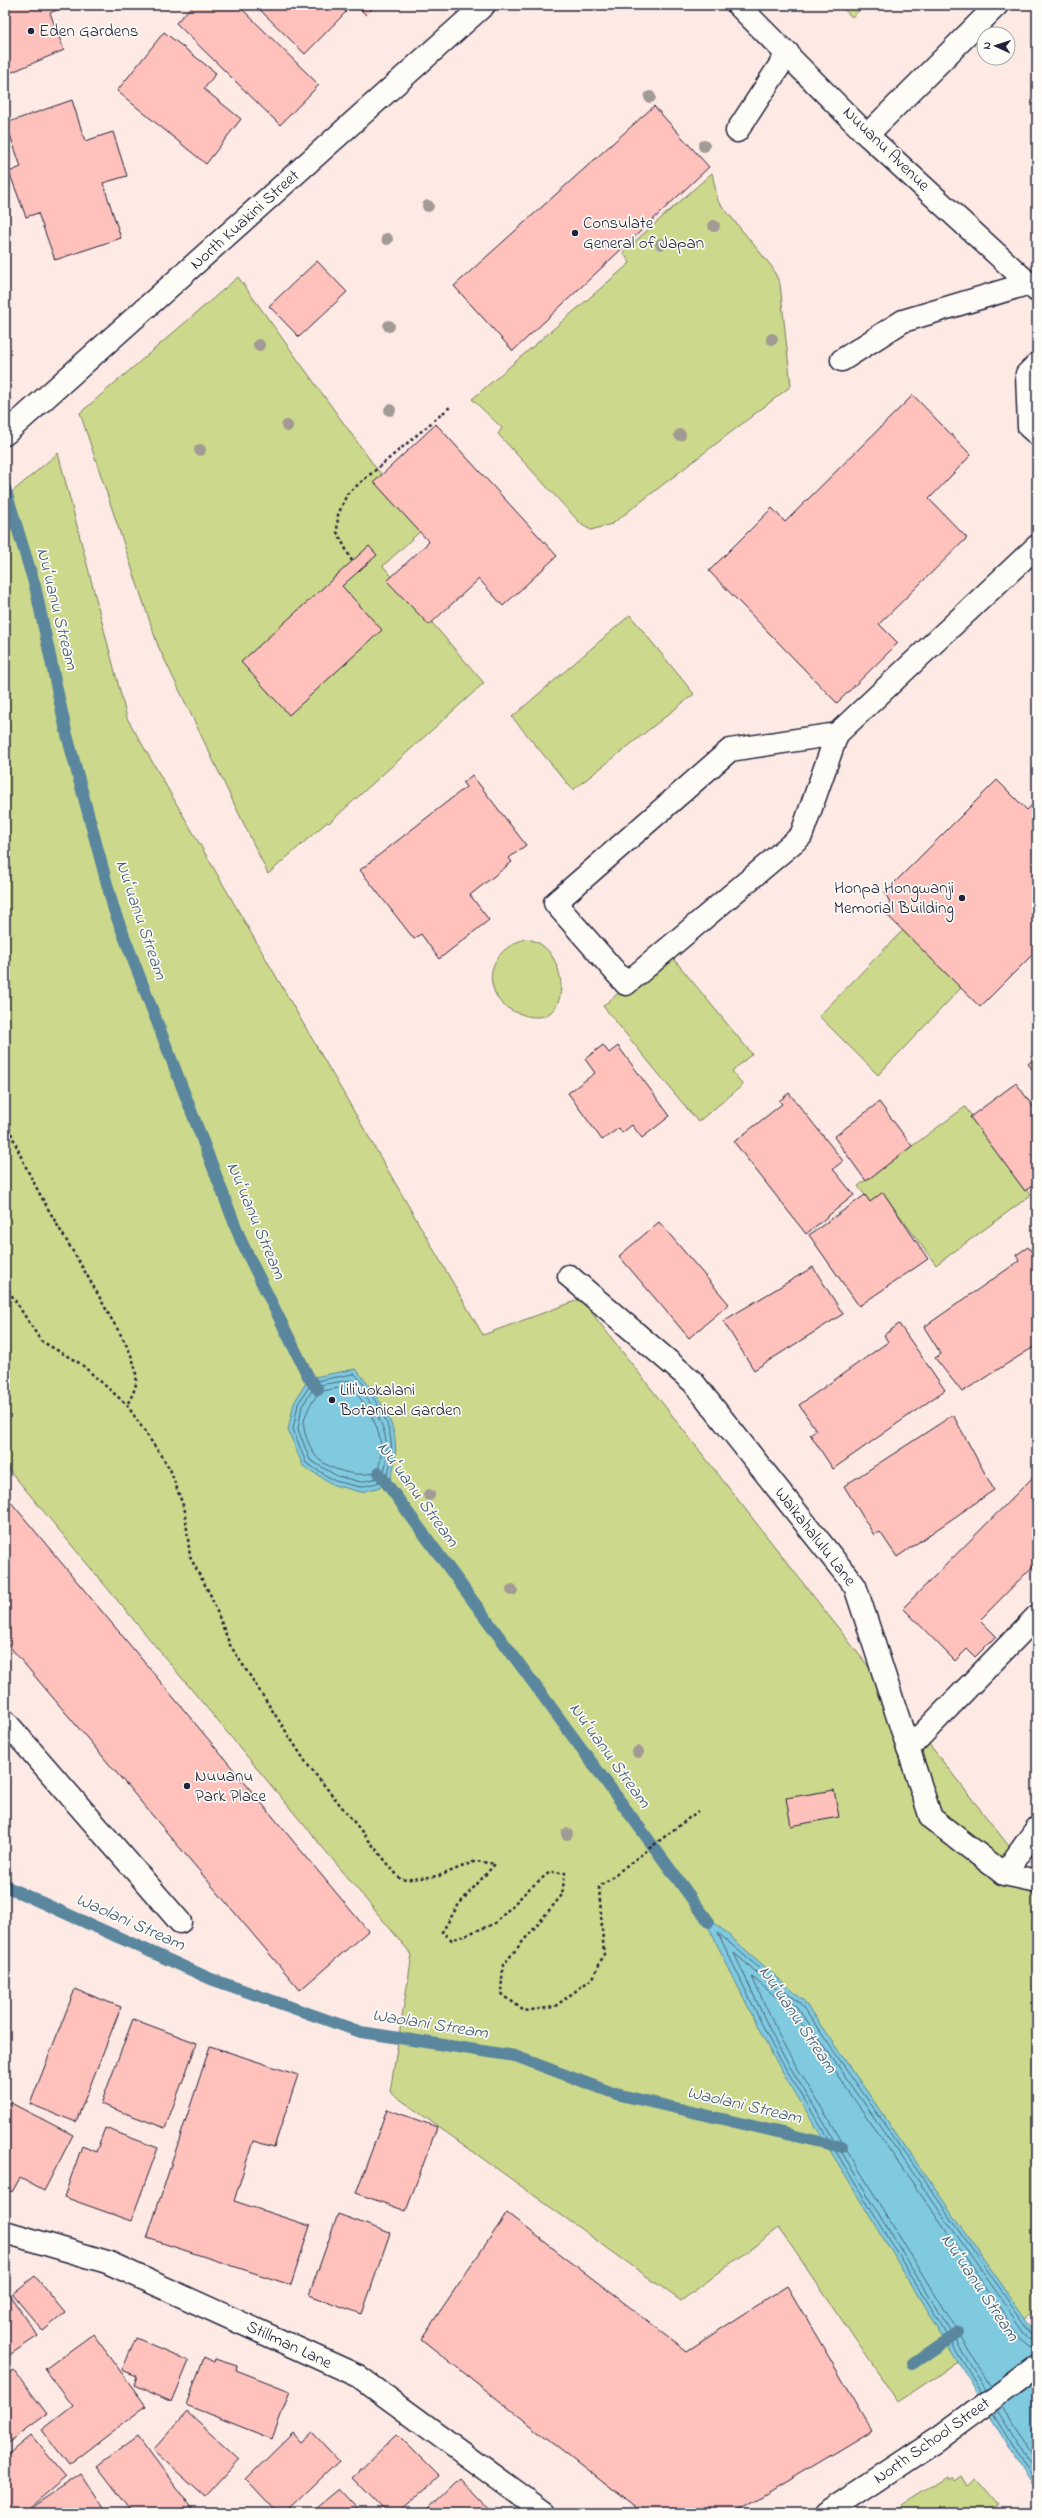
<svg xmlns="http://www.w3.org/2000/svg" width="1042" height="2518" font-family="'Indie Flower',sans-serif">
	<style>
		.green { fill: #ccd88b; stroke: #777d63 }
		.water { fill: #80cae0; stroke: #5a879e }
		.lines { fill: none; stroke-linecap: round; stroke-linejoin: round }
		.shore { stroke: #48657d; stroke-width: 1 }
		.stream { stroke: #5a879e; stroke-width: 12 }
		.building { fill: #fec1bc; stroke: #22223b }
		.lane-casing { stroke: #22223b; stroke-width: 25 }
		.street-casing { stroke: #22223b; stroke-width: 25 }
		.secondary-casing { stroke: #22223b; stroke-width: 25 }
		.primary-casing { stroke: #22223b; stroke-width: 25 }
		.path { stroke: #22223b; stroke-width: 2.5; stroke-dasharray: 3 3; stroke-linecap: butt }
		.lane { stroke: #fdfcf7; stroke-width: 22 }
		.street { stroke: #fdfcf7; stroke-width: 22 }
		.secondary { stroke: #fdfcf7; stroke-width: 22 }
		.primary { stroke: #fdfcf7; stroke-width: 22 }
		.tree { fill: #a19a95 }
		.poi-dot { fill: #22223b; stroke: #fdfcf7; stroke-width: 1.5 }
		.labels { text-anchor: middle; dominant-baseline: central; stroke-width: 3.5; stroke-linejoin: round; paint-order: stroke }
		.poi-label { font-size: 17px; fill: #22223b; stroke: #fdfcf7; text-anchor: start }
		.street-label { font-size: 17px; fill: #22223b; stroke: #fdfcf7 }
		.water-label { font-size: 18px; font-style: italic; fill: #435d75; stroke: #fdfcf7 }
	</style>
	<rect width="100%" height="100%" fill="#fdeae5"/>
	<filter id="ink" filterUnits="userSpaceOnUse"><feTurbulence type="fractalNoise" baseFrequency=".025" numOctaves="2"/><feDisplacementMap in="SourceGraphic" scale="8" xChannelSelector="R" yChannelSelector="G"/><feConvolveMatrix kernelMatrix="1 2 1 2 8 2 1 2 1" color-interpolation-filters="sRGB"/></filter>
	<g filter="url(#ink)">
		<g class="green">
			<path d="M839,5h26l-13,12z"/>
			<path d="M712,173l6,28 54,66 8,17 11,102 -179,138 -21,6 -9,-5 -84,-91 4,-6 -30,-29 158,-136 -7,-11z"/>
			<path d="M238,277l138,191 51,57 -44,41 101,117 -155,140 -2,-1 -59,52 -110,-228 -78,-233z"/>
			<path d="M58,453l69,265 356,617 98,-36 456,583v428l-139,92 -119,-174 -98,73 -291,-209 22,-137 -407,-490v-967z"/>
			<path d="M630,615l64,79 -121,96 -61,-73z"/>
			<path d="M903,930l58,58 -83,87 -59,-59z"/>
			<path d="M525,939c44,2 53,96 -4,75 -10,-3 -19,-8 -24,-17 -15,-27 2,-50 28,-58z"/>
			<path d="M668,952l84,102 -20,17 11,14 -45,37 -95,-116z"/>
			<path d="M965,1107l66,88 -95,70 -53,-72 -13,9 -12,-16z"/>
			<path d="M961,2476l6,10 9,-6 21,25 -12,8h-95l57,-36 1,3 4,-3 2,4z"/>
		</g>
		<g class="water">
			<path d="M356,1369c30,39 52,66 32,116l-27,7 -27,-7 -31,-19 -15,-36 6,-27 15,-25z"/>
			<path d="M700,1910l103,90 234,335v158l-267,-442z"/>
		</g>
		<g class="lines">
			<g class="shore">
				<path d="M355,1374c27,32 48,65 30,107l-25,6 -25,-6 -29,-18 -13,-34 5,-25 14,-22z"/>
				<path d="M353,1380c23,28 44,60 29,97l-21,5 -24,-6 -27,-16 -12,-31 4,-23 13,-20z"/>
				<path d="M350,1386c20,22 40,55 27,85 -16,9 -52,-2 -62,-16 -4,-5 -10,-20 -11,-26 -2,-13 8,-27 15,-37z"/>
				<path d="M990,2386l-207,-342 -31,-67 40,33 231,331 6,5 8,2"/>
				<path d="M985,2389l-207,-342 -44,-94 62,53 232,331 9,4"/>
				<path d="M981,2392l-207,-343 -56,-116 82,70 232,331 5,2"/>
				<path d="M1002,2407l35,57"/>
				<path d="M997,2410l40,66"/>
				<path d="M993,2413l44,72"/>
			</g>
			<g class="stream">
				<path d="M5,488l30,98 31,145 48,179 128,333 67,135 9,12"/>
				<path d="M379,1473l330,449"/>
				<path d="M5,1886l206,93 150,53 154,24 101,38 226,53"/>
				<path d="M913,2364l45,-31"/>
			</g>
		</g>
		<g class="building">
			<path d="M5,5h63l-18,8 14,37 -59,25z"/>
			<path d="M193,5h45l81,80 -39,40 -104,-102z"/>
			<path d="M255,5h83l8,7 -41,42z"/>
			<path d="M356,5h20l-10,10z"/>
			<path d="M164,32l52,41 -12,16 37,30 -35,45 -89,-73z"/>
			<path d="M72,100l13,41 28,-9 14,44 -24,7 18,55 -66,22 -17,-47 -12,4 -17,-45 12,-5 -15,-44z"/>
			<path d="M654,106l55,61 -196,184 -59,-65z"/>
			<path d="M317,261l30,31 -48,45 -30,-31z"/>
			<path d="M913,395l58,60 -42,44 38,39 -88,86 19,19 -61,60 -128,-132 63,-63 13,14z"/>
			<path d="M436,424l121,132 -54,50 -24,-27 -50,46 -42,-44 42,-39 -55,-60z"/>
			<path d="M369,546l8,9 -35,31 40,44 -93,85 -48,-53z"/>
			<path d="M472,775l54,70 -17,13 3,4 -42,33 19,25 -50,39 -18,-25 -7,5 -54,-69 106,-83 -3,-4z"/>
			<path d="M997,780l30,30 10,-10v160l-5,-5 -52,52 -98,-97 8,-7 -5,-11z"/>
			<path d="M603,1045l6,8 9,-7 52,70 -28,22 -10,-13 -10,8 -3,-5 -17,12 -34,-47 27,-20 -10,-14z"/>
			<path d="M1037,1056v19l-9,-11z"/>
			<path d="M1016,1083l21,29v70l-12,9 -55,-74z"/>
			<path d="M789,1093l54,68 -10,8 21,26 -48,39 -72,-92 48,-38 -3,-3z"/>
			<path d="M879,1102l33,44 -46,35 -32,-44z"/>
			<path d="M883,1192l45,67 -69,47 -50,-71 56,-40 5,7z"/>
			<path d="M659,1222l70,82 -40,34 -70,-82z"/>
			<path d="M1028,1247l9,12v86l-75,47 -27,-34 6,-4 -17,-27 95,-66 -3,-6z"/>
			<path d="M813,1267l30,47 -89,56 -31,-49z"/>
			<path d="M899,1324l46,66 -112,79 -23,-35 6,-4 -17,-25 89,-63 -4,-7z"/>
			<path d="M1037,1376v11l-5,-8z"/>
			<path d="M953,1415l41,75 -97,67 -17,-25 -6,3 -30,-49z"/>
			<path d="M1037,1473v89l-57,58 16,16 -21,21 -8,-8 -12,12 -52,-53z"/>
			<path d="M5,1495l363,436 -68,59 -295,-349z"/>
			<path d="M834,1790l5,27 -48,9 -5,-28z"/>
			<path d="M75,1989l46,18 -45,115 -46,-18z"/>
			<path d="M133,2019l64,24 -32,85 -64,-24z"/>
			<path d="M210,2046l88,29 -24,72 -21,-6 -19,60 76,25 -19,59 -144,-47z"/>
			<path d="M9,2102l64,33 -29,56 -24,-13 -8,14 -7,-4v-78z"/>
			<path d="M387,2109l50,18 -31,84 -50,-18z"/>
			<path d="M105,2128l53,20 -27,73 -67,-24 18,-51 14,6z"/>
			<path d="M507,2213l180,138 100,-65 85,144 -138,83h-92l-221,-174z"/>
			<path d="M338,2214l52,19 -28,81 -53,-19z"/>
			<path d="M35,2276l30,37 -22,18 -31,-37z"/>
			<path d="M6,2290l32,46 -33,22v-67z"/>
			<path d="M93,2334l53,72 -77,59 -27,-35 31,-24 -28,-37z"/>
			<path d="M136,2338l53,23 -17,41 -38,-17 3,-9 -15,-6z"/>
			<path d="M204,2357l10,5 1,-3 22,7 -1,4 54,21 -18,48 -86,-34z"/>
			<path d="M14,2370l33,44 -42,31v-69z"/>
			<path d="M187,2412l52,48 -34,37 -52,-47z"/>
			<path d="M312,2432l27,29 -54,52h-7l-32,-34 47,-46 8,9z"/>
			<path d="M397,2434l42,42 -41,37h-12l-34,-35z"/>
			<path d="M31,2435l35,42 -43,36h-18v-56z"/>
			<path d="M138,2436l57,77h-62l-36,-47z"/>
			<path d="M81,2474l25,39h-70l-4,-6z"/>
			<path d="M460,2478l32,34 -65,1 3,-3 -1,-2z"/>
			<path d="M339,2489l22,24h-51z"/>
		</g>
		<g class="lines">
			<defs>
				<g id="lane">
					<path d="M737,131l51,-78"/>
					<path d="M867,135l130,-130"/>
					<path d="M842,360l61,-39 127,-38"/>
					<path d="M1037,364l-10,10 2,53 8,7"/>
					<path d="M837,734l-36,102 -175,148 -71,-81 175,-153z"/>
					<path d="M837,734l200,-188"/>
					<path d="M5,1721l175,201"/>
					<path d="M908,1749l129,-133"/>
					<path d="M1004,1874l33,-46"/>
				</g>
				<g id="street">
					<path d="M569,1276l124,106 162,204 76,232 73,56 33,7"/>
					<path d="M5,2232l102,30 251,114 187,137"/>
				</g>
				<g id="secondary">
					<path d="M738,5l129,130 170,156"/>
					<path d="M5,434l479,-429"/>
				</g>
				<path id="primary" d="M826,2513l112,-74 99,-73"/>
			</defs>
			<use href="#lane" class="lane-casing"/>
			<use href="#street" class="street-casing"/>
			<use href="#secondary" class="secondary-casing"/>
			<use href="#primary" class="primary-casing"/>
			<g class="path">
				<path d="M352,561l-15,-29 1,-17 9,-21 103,-87"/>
				<path d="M5,1116c23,70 69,132 103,197 10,18 26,40 28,61 2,12 -4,21 -9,31"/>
				<path d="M5,1285l36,56 40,23 46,41 43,64 15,42 5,46 21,39 19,49 77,119 94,116 38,-4 37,-15 19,3 -36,40 -17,28 10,8 42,-16 36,-36 20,-16 15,1 -3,22 -59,70 -2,28 23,18 30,-4 39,-29 11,-24 -5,-67 99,-76"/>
			</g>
			<use href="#lane" class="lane"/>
			<use href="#street" class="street"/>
			<use href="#secondary" class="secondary"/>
			<use href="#primary" class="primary"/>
		</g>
		<g class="tree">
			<circle cx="650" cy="97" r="6"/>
			<circle cx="704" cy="146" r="6"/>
			<circle cx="428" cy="206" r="6"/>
			<circle cx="714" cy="226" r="6"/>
			<circle cx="387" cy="239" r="6"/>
			<circle cx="661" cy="244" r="6"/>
			<circle cx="389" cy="326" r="6"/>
			<circle cx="772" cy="339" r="6"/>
			<circle cx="259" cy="345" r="6"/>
			<circle cx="390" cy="410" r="6"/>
			<circle cx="287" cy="426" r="6"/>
			<circle cx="680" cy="435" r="6"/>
			<circle cx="200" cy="450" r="6"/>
			<circle cx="429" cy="1495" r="6"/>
			<circle cx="512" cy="1590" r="6"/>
			<circle cx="638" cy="1752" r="6"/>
			<circle cx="567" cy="1834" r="6"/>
		</g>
	</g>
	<g class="poi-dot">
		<circle cx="31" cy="31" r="4"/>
		<circle cx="575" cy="233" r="4"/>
		<circle cx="962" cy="898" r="4"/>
		<circle cx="332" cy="1400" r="4"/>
		<circle cx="187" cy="1786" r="4"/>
	</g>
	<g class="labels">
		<g class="poi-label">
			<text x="39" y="31">Eden Gardens</text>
			<text x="583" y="223">Consulate<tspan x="583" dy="20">General of Japan</tspan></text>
			<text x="954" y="888" text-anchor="end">Honpa Hongwanji<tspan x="954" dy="20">Memorial Building</tspan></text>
			<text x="340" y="1390">Lili'uokalani<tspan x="340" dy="20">Botanical Garden</tspan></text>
			<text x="195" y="1776">Nuuanu<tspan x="195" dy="20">Park Place</tspan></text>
		</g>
		<g class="street-label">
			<text transform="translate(886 149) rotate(44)">Nuuanu Avenue</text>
			<text transform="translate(245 220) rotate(-42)">North Kuakini Street</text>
			<text transform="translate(815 1537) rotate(52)">Waikahalulu Lane</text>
			<text transform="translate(289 2345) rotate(25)">Stillman Lane</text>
			<text transform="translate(932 2441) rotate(-35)">North School Street</text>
		</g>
		<g class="water-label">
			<text transform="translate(56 609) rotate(76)">Nuʻuanu Stream</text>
			<text transform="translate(140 920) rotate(71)">Nuʻuanu Stream</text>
			<text transform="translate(255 1221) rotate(67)">Nuʻuanu Stream</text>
			<text transform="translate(417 1495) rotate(54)">Nuʻuanu Stream</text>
			<text transform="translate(609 1756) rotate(54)">Nuʻuanu Stream</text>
			<text transform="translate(130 1923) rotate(24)">Waolani Stream</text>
			<text transform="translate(797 2020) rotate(56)">Nuʻuanu Stream</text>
			<text transform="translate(430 2025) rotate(9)">Waolani Stream</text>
			<text transform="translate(744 2106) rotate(13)">Waolani Stream</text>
			<text transform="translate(979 2288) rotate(56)">Nuʻuanu Stream</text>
		</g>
	</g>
	<rect width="1042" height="2518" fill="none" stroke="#fdfcf7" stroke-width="20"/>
	<rect x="10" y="10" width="1022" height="2498" fill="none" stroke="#22223b" stroke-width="1.5" filter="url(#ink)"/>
	<g transform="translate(996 46) rotate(273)"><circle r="19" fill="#fdfcf7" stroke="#a5a5ac"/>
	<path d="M0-3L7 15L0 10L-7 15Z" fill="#22223b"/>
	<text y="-6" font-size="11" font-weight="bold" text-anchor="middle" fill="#22223b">N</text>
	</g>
</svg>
